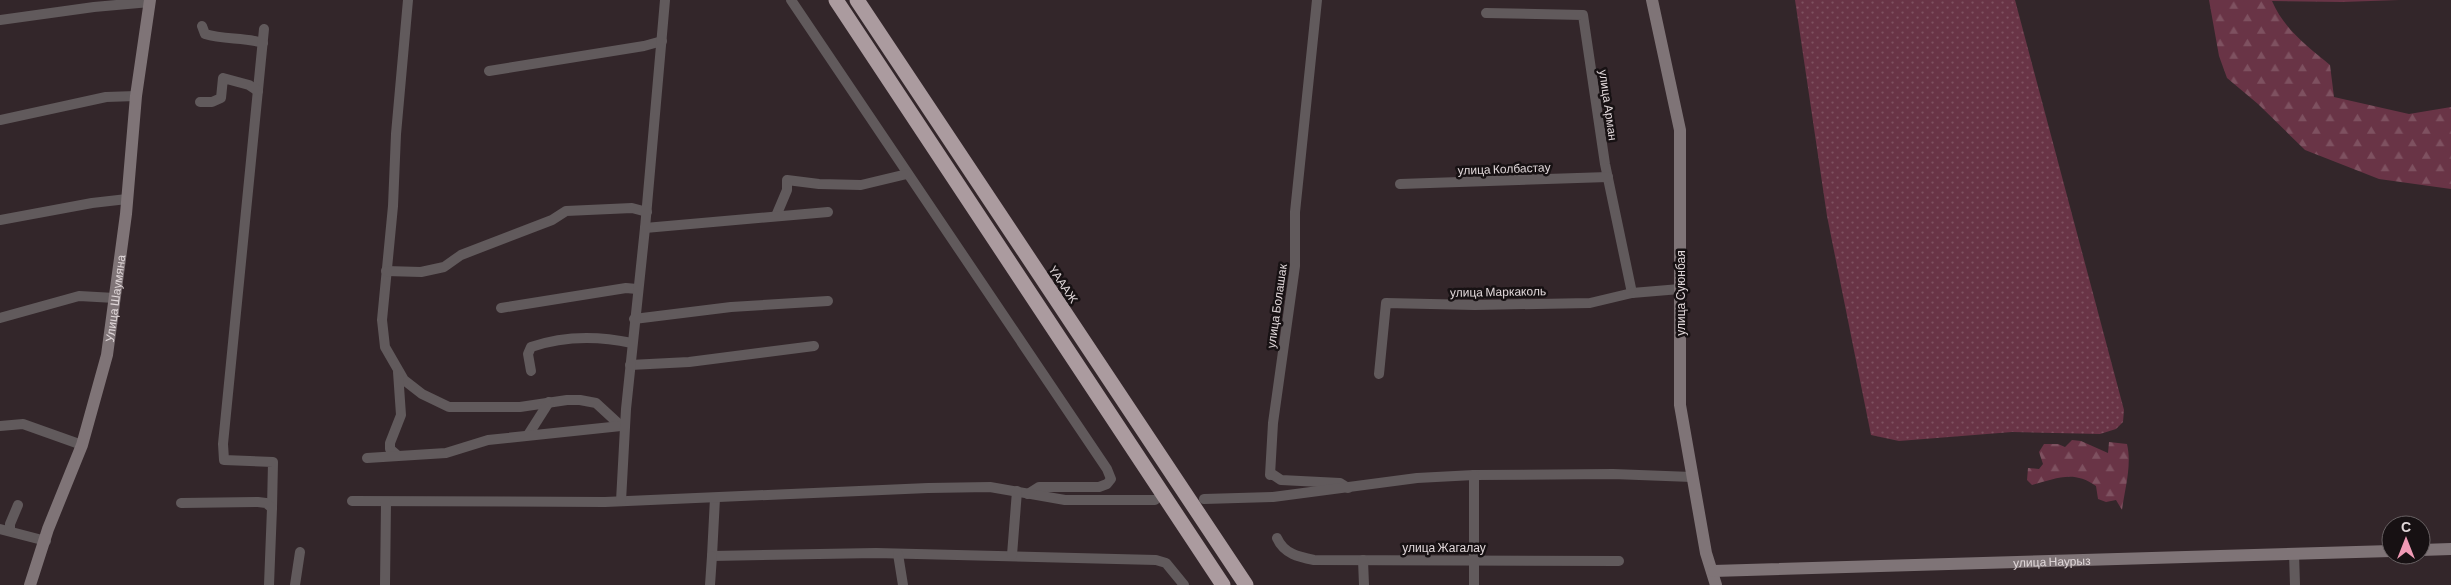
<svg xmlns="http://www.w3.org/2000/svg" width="2451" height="585" font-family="Barlow,sans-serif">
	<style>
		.grass { fill: url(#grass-dots) }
		.forest { fill: url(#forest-firs) }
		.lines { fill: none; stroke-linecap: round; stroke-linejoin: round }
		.street { stroke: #615a5c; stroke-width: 10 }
		.secondary { stroke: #7f7477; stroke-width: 12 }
		.highway { stroke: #ab9b9f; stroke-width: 15 }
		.labels { text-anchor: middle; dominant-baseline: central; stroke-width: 5; stroke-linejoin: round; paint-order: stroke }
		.street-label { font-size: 12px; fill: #e0d7d9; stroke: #171113 }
	</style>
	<defs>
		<pattern id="grass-dots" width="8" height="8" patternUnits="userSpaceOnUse" patternTransform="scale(1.25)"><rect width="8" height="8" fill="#693446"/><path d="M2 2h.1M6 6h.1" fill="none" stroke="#7e5160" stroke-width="1.8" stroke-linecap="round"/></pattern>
		<pattern id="forest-firs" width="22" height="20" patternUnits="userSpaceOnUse" patternTransform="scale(1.25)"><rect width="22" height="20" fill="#693446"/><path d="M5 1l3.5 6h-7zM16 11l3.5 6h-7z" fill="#7e5160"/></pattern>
	</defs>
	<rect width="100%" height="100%" fill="#33262a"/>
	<path class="grass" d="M1795,0h220l109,410 -1,12 -7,7 -16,5 -88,-2 -113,9 -28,-6 -44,-219z"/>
	<g class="forest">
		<path d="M2209,0h190l-57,2 -70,-1c12,28 35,45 58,64l4,32 75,17 42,-7v82l-72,-10 -74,-29 -47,-46 -31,-26 -8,-22z"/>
		<path d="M2072,440l9,1 27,12 1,-11 18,2c5,21 -2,44 -5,66l-6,-10 -10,2 -8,-3 -2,-13c-22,-16 -39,-8 -64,-1l-5,-5 1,-12 11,1 4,-5 -4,-12 5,-8h14l7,3z"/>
	</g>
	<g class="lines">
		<g class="street">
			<path d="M408,0l-12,134 -3,72 -11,114 3,27 19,33 18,14 27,13h71l47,-7h13l16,3 25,23 3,-1"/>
			<path d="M791,0l316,469 4,10 -4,5 -8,3h-60l-11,7"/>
			<path d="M1317,0l-22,212v54l-22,157 -3,52 2,-1 9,6 59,3 8,5"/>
			<path d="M1486,13l97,2 22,149 27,129"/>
			<path d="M0,20l94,-13 56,-5"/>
			<path d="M202,26l3,8c19,6 39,3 58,9"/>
			<path d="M264,29l-41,415 1,16 49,2 -1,46"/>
			<path d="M489,71l155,-25 18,-5"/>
			<path d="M200,102h12l9,-4 2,-20 26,7 9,6"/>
			<path d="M0,120l106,-23 30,-1"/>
			<path d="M1400,184l208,-7"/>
			<path d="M776,216l11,-26v-10l32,4 42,1 46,-11"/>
			<path d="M0,220l92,-17 35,-4"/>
			<path d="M645,228l183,-16"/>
			<path d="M386,271l35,1 23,-5 17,-12 91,-35 14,-9 66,-3 15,4"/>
			<path d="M501,308l125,-20 11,1"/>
			<path d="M0,318l79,-22 36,2"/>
			<path d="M634,319l97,-12 97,-6"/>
			<path d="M630,365l59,-3 125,-16"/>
			<path d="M531,371l-3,-17 3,-7c32,-11 68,-11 101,-4"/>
			<path d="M1379,374l7,-71 89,2 115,-2 42,-10 48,-4"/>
			<path d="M0,426l23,-2 59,21"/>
			<path d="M528,435l21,-33"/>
			<path d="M397,455l-7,-6v-6l11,-28 -3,-43"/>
			<path d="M367,458l79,-5 42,-13 133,-14"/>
			<path d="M715,498l-3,58 164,-3 280,7 10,3 18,22"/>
			<path d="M1204,499l69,-2 144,-19 57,-3 139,-1 79,3"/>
			<path d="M352,501l253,1 323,-14 62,-1 75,13h90"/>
			<path d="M621,501l5,-92 19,-181 20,-228"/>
			<path d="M181,503l77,-1 8,1 6,5 -3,77"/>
			<path d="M0,529l46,12"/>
			<path d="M10,531v-7l8,-19"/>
			<path d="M1277,538c7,16 22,19 37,22l305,1"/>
			<path d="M2294,553l1,32"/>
			<path d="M898,554l5,31"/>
			<path d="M1012,555l5,-64"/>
			<path d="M1363,560l1,25"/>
			<path d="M295,585l5,-33"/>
			<path d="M385,585l1,-83"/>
			<path d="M710,585l2,-29"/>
			<path d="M1474,585v-110"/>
		</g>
		<g class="secondary">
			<path d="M1652,0l28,130v275l26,148 10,32"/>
			<path d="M2421,550l30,-1"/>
			<path id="s1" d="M1713,571l678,-20"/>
			<path id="s2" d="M30,585l18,-56 34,-84 25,-90 19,-141 10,-118 14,-96"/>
		</g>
		<g class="highway">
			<path d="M836,0l387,585"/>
			<path d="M857,0l389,585"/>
		</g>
	</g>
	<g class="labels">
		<g class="street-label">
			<text transform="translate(1609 105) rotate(82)">улица Арман</text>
			<text transform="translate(1504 168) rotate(-2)">улица Колбастау</text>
			<text transform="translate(1064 284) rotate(56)">ҮАААЖ</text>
			<text transform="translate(1498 291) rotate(-1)">улица Маркаколь</text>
			<text transform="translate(1680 293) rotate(-90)">улица Суюнбая</text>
			<text stroke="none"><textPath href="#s2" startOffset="300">Улица Шаумяна</textPath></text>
			<text transform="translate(1276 306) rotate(-82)">улица Болашак</text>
			<text x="1444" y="547">улица Жагалау</text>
			<text stroke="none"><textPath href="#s1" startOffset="339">улица Наурыз</textPath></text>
		</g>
	</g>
	<g transform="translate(2406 540)"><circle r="24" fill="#171113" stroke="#676062"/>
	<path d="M0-4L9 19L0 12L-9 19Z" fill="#f09ab5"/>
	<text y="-8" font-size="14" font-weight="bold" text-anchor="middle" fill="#e0d7d9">С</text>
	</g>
</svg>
